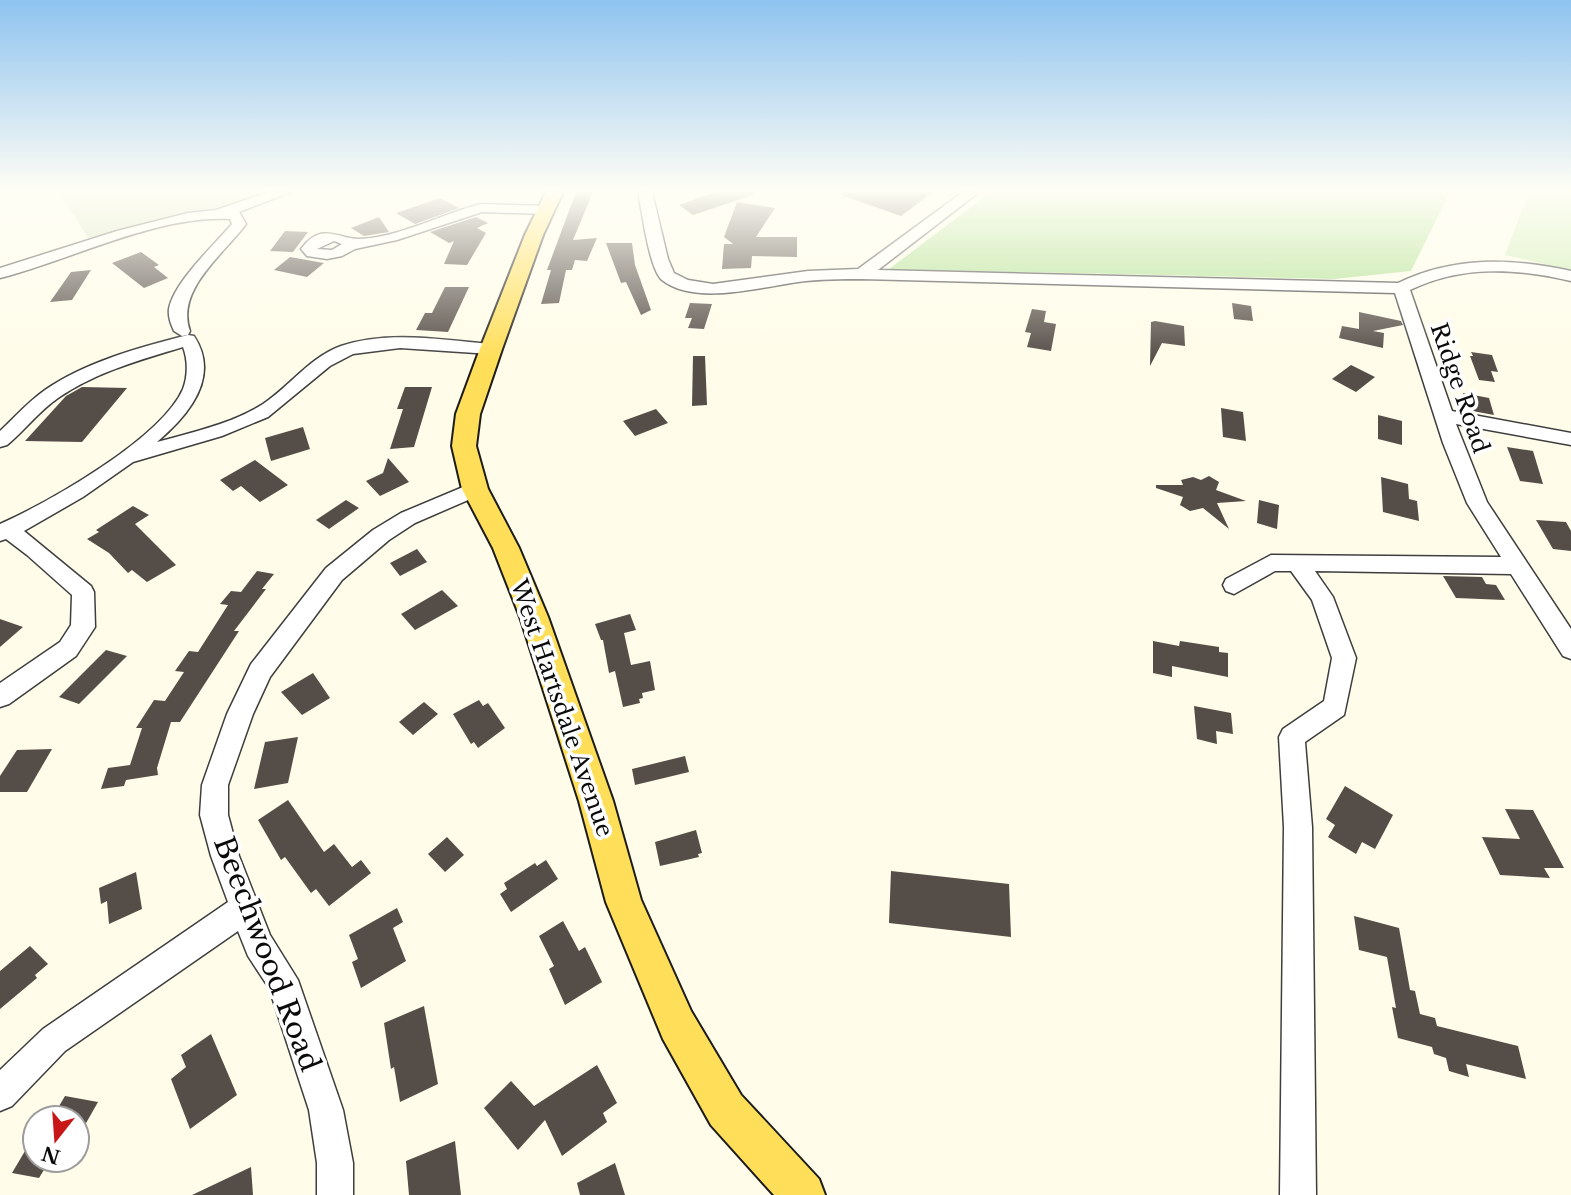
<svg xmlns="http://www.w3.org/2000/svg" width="1571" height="1195" font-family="'Libre Baskerville',serif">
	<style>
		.green { fill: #cdedb0 }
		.forest { fill: #aedf8d }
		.cemetery { fill: #d3e2b9 }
		.building { fill: #554d47 }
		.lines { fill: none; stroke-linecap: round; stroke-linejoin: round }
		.minor-casing { stroke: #3e3e3e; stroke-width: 3 }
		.major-casing { stroke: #1c1c1c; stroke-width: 4 }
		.minor { fill: #fff; fill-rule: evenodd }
		.major { fill: #ffde59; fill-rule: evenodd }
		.labels { text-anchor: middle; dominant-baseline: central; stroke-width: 7; stroke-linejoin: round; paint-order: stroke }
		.street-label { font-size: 23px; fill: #0b0b0b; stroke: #fff }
		.near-street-label { font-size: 28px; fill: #0b0b0b; stroke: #fff }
	</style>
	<rect width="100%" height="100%" fill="#fffce9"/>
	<path class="green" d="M1529,192h42v78l-66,-15z"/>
	<path class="forest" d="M991,192h459l-39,79 -77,8 -445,-10z"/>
	<path class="cemetery" d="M59,192h209l-64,19 -116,27z"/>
	<g class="building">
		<path d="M576,192h17l-20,48 24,-2 -10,23 -12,-1 -3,10h-6l-7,33 -18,1 10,-34h-4z"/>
		<path d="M716,192h37v3l-60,20 -14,-10z"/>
		<path d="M842,192h91l-32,24 -60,-21z"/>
		<path d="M440,198l19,10 -44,16 -19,-11z"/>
		<path d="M737,202l38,6 -19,29h41v20l-45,-1 -1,12 -29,1 2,-25h9l-9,-7z"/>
		<path d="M379,217l10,15 -25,4 -13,-8z"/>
		<path d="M476,217l12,6 -11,5 9,5 -19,32 -23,-1 10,-23 -5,2 -19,-11z"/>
		<path d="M285,231l23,1 -15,20 -23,-1z"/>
		<path d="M606,243h26l3,22 16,45 -10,5 -15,-33 -5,1z"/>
		<path d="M141,252l18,13 -5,2 14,11 -24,10 -32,-25z"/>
		<path d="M290,257l34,6 -17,14 -33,-7z"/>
		<path d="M91,270l-19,30 -22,2 21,-30z"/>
		<path d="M445,287h24l-21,45 -32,-2 9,-17h7z"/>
		<path d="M690,303l22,1 -8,25 -16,-1 4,-10h-7z"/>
		<path d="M1232,303l19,3 2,15 -19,-2z"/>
		<path d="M1032,309l14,2 -2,11 12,2 -5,27 -24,-4 4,-14 -6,-1z"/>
		<path d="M1359,312l42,9 2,4 -30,6 11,2 -1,15 -44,-10 3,-12 17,3z"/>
		<path d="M1155,321l29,5 1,20 -23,-3 -12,23 1,-44z"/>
		<path d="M1471,352l21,3 6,17 -7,-1 4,11 -16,-2 -9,-24h3z"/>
		<path d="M693,356h12l2,49 -15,1z"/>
		<path d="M1351,365l24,12 -19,15 -24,-13z"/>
		<path d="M82,387l45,1 -45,54 -57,-1 41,-45z"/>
		<path d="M405,387h27l-18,60 -24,2 13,-40h-6z"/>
		<path d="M1463,393l26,5 5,17 -27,-5z"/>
		<path d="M1221,408l22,4 3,29 -23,-4z"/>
		<path d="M656,409l12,14 -33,13 -12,-15z"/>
		<path d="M1378,415l24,6v24l-24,-6z"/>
		<path d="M303,427l7,22 -39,12 -6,-23z"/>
		<path d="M1507,447l26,4 10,33 -23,-3z"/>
		<path d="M388,458l21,24 -29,14 -14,-15 17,-8z"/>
		<path d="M255,460l33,25 -28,17 -19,-16 -8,5 -13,-11z"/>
		<path d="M1209,476l10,6 -3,8 30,11 -29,2 12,26 -26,-21 -13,3 -10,-6 3,-8 -27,-9v-3h27l-2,-5 12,-3 8,3z"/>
		<path d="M1381,477l27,7 1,15 8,2 2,20 -36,-9z"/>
		<path d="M346,500l13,8 -30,21 -13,-9z"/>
		<path d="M1259,500l20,5 -2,24 -20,-6z"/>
		<path d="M133,506l16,9 -14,9 41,41 -29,17 -15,-12 -4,3 -19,-20 -22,-14 12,-7 -3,-2z"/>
		<path d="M1536,520l30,2 5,9v20l-18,-2z"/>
		<path d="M417,549l10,13 -27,14 -10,-13z"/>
		<path d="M257,571l17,3 -12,15h4l-32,42h5l-59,91h-9l-14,46 1,7 -32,5 -2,6 -23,3 7,-21 22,-3 12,-37h-6l18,-28 11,1 19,-29 -9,-1 14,-20 9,1 30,-47 -8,-1 11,-13 10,1z"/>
		<path d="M1443,576l39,1 4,7 10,1 9,15 -49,-2z"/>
		<path d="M442,590l16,16 -43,24 -14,-16z"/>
		<path d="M630,614l6,16 -12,3 7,32 19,-4 5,29 -13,3 1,5 -4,1 1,4 -17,4 -8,-36 -6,2 -6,-33h-2l-6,-16z"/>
		<path d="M0,619l23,8 -23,20z"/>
		<path d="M1153,641l26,5 1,-5 39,6v5l9,1v24l-56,-11v11l-19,-4z"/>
		<path d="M106,650l21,6 -48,48 -20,-7z"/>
		<path d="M313,673l17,25 -28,17 -21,-23z"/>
		<path d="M479,700l4,6 5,-3 17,25 -27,20 -4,-6 -3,2 -18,-30z"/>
		<path d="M424,702l14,12 -25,21 -14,-13z"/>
		<path d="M1194,706l37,7 2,21 -17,-3 1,13 -20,-5z"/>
		<path d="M298,737l-10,46 -34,6 11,-47z"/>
		<path d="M52,749l-25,43h-27v-16l17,-26z"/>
		<path d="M685,756l4,16 -54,13 -3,-16z"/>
		<path d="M1345,786l48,29 -18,34 -13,-7 -6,12 -28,-17 7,-12 -9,-6z"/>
		<path d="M288,800l36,52 10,-8 18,23 9,-7 10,13 -42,33 -13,-17 -5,4 -26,-36 -4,3 -23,-40z"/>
		<path d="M1505,809l28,1 31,58h-20l6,10 -50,-3 -18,-38 38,2z"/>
		<path d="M696,830l6,23 -4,1 1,3 -39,9 -5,-24z"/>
		<path d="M447,837l17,18 -19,17 -17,-18z"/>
		<path d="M546,860l12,19 -47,33 -11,-18 7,-5 -3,-6 31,-20 2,3z"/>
		<path d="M891,871l118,13 2,53 -122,-14z"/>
		<path d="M136,872l6,37 -33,15 -2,-23 -6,3 -2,-16z"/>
		<path d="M397,908l6,14 -10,6 13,33 -45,27 -9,-26 6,-3 -9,-24z"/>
		<path d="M1354,916l45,12 11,62 5,1 5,23 15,4 2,8 81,20 8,33 -60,-15 3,13 -20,-6 -3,-13 -12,-4 -2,-7 -34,-9 -6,-31 4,1 -9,-51 -28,-7z"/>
		<path d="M563,921l16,30 6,-4 17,35 -37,23 -16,-36 5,-3 -15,-30z"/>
		<path d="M30,946l18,18 -13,11 2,3 -37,31v-38z"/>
		<path d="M424,1006l14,78 -38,18 -6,-35 -3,2 -7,-46z"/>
		<path d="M211,1034l26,61 -47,34 -19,-50 15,-12 -5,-12z"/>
		<path d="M597,1065l20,38 -14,10 4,9 -45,34 -17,-36 -27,30 -34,-42 27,-27 23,25z"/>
		<path d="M65,1096l33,6 -21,37v-26l-3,5h-22z"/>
		<path d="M35,1134v26h15l-11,18 -27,-5z"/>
		<path d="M455,1141l6,54h-52l-3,-34z"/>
		<path d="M615,1163l10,32h-45l-3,-12z"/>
		<path d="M251,1167l2,28h-61z"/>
	</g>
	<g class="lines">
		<defs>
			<g id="minor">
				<path d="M269,192h22l-52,20 7,12c-22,30 -71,66 -56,107l-2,4 -6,1 -8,-5c-3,-7 -6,-14 -5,-22 5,-27 45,-64 63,-85l-2,-5c-74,-4 -159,41 -230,59v-10l117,-37 71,-18 28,-3z"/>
				<path d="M638,192h14l16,67 6,14 14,7 25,4 95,-13 50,-2 105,-77h16l-101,78 520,13c56,-27 114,-25 173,-12v10c-55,-13 -110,-16 -161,9l42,121 119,22v12l-115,-21 31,78 84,127v30l-8,-3 -52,-82 -196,-3 18,26 23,61 -12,57 -39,27 7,85 4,368h-36l4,-368 -5,-90 4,-8 41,-28 8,-43 -20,-58 -21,-29h-16l-41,23 -8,-3 -3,-6 3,-6 45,-24 230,2 -34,-54 -24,-60 -48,-150 -533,-14c-21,0 -43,0 -64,3 -37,5 -103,24 -136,-2 -13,-11 -20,-70 -24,-88z"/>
				<path d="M481,204l64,2 7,4 -7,4 -63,-2 -85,28 -42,9 -13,7 -15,3 -20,-3 -6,-7c21,-28 36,-10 58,-10 39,-1 85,-26 122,-35zM334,241l8,3 -10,6 -15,-1z"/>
				<path d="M188,335l6,1c27,41 -6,80 -37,106 36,-10 74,-18 106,-38 27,-18 47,-47 78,-58 48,-16 101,-6 150,-2l9,5 -9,5 -91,-6 -47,6 -23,12 -62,51 -46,19 -89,26 -50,35 -59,34 67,55 3,6 1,35 -19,29 -67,48 -9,3v-24l60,-41 11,-17 1,-30 -45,-40 -21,-16 -6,2v-17c49,-22 161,-85 183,-135 5,-13 5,-29 0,-42 -43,13 -87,25 -125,51 -19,13 -33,32 -51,47l-7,2v-16c15,-14 28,-29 45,-41 41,-28 95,-43 143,-55z"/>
				<path d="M475,482l7,2 3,5 -3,5 -67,29 -26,17 -47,40 -72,97 -17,37 -25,71v30l11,41 31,79 28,45 45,130 10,53v32h-36v-32l-8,-53 -40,-122 -21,-32 -10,-25 -173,120 -53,55 -12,5v-41l43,-41 185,-127 -17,-46 -11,-41 2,-30 25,-71 24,-50 75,-96 47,-38 28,-17z"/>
			</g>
			<path id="major" d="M546,192h17l-20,43 -41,114 -22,65 -4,32 12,43 31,59 29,69 65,184 28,99 50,111 50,84 78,84 6,16h-51l-63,-70 -48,-86 -57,-137 -27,-101 -59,-184 -27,-69 -31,-59 -10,-43 4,-32 24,-65 45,-114z"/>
		</defs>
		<use href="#minor" class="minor-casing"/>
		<use href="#major" class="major-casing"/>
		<use href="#minor" class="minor"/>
		<use href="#major" class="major"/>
	</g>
	<linearGradient id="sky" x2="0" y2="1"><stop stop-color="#8ec3f0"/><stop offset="0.53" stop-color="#fffef5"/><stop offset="1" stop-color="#fffef5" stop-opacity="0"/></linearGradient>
	<rect width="1571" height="360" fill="url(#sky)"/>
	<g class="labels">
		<g class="street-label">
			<text transform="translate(1460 388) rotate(71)">Ridge Road</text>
			<text transform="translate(562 708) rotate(71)">West Hartsdale Avenue</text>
		</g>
		<g class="near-street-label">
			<text transform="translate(267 954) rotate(69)">Beechwood Road</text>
		</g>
	</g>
	<g transform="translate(56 1139) rotate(197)"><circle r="33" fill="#ffffff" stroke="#9d9d9d" stroke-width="2"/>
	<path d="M0-5L12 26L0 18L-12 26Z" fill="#c71718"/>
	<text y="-10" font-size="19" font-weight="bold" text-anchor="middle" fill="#0b0b0b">N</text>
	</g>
</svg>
